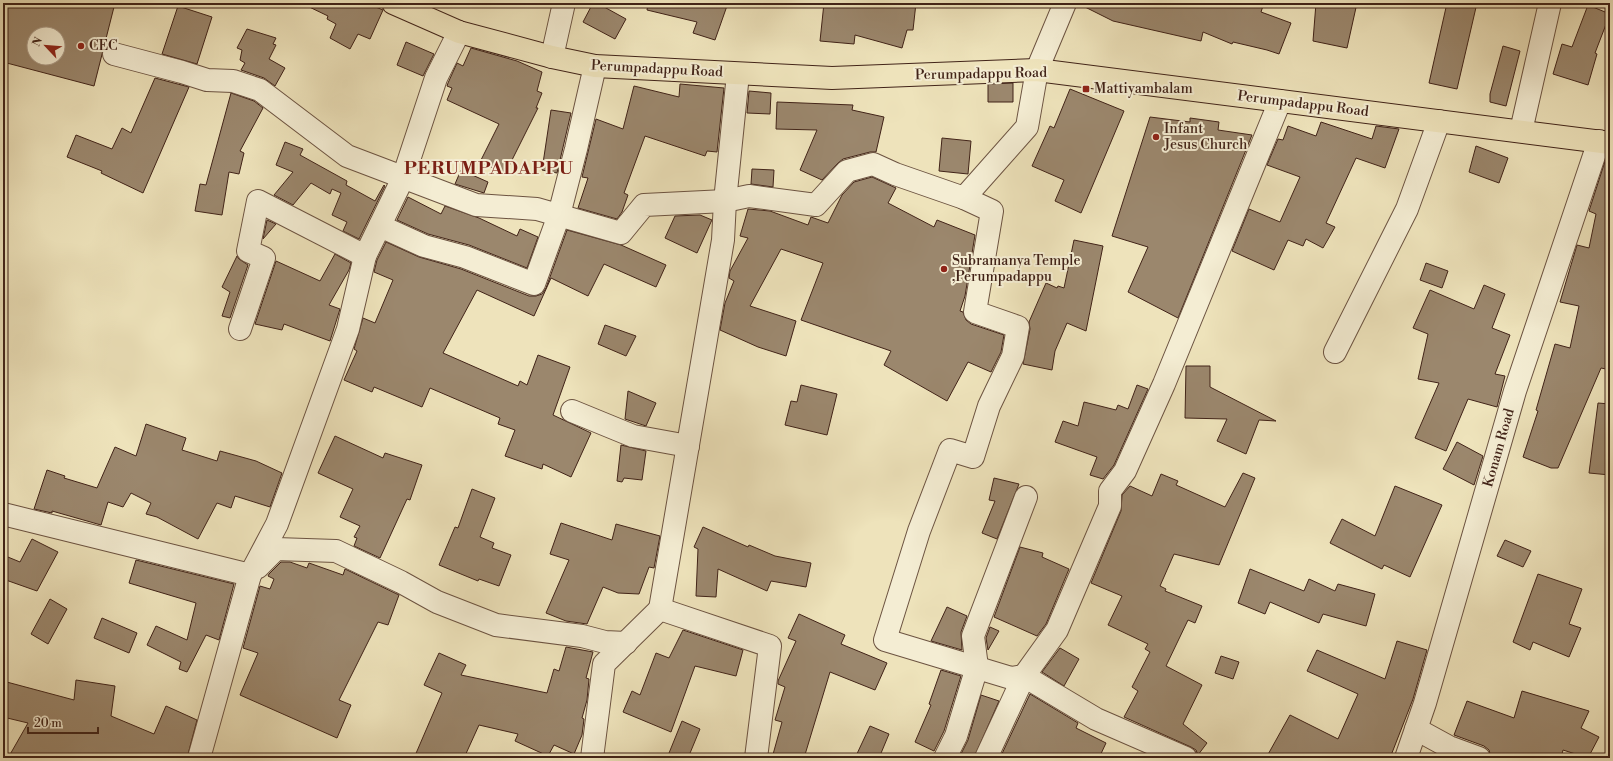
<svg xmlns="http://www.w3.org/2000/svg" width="1613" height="761" font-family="'Libre Bodoni',serif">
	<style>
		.building { fill: #9b876d; stroke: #412318; fill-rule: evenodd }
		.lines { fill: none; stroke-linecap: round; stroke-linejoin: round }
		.minor-casing { stroke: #6c5341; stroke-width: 24 }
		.major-casing { stroke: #412318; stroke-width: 24 }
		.minor { stroke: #f4edd3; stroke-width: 22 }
		.major { stroke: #eee3bb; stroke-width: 22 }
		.poi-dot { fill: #8f2418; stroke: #f4edd3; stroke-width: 1.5 }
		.labels { text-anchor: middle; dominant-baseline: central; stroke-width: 4; stroke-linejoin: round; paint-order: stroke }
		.poi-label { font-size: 14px; fill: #412318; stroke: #f4edd3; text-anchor: start }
		.street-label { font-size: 14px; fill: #412318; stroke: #f4edd3 }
		.district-label { font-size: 18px; font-weight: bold; letter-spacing: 1px; fill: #7a1f14; stroke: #f4edd3 }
	</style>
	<rect width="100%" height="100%" fill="#eee3bb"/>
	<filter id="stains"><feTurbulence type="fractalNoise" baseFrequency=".005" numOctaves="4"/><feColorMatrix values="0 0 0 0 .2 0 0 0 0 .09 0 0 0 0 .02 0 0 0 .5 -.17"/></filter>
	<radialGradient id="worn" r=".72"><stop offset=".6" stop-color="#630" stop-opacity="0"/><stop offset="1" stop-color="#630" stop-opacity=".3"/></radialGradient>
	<g class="building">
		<path d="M3,3h112l-21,83 -91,-24zM34,34h24v24h-24z"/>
		<path d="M301,3h65l17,7 -13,29 -12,-5 -8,15 -20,-11 6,-14 -9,-5 1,-3z"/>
		<path d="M593,3h4l29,16 -11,20 -32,-17z"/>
		<path d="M648,3h80l-13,37 -22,-7 4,-11 -50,-12z"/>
		<path d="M824,3h92l-3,27h-6l-5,18 -47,-13 -1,9 -34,-3z"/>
		<path d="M1077,3h187l-3,9 30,11 -12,31 -12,-4 -34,-8 -1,2 -29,-12 -2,9 -88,-20z"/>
		<path d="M1316,3h41l-10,45 -34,-7z"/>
		<path d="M1447,3h30l-20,86 -28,-6z"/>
		<path d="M1588,5l22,9 -15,39 2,1 -9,31 -35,-11 9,-30 10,3z"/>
		<path d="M178,6l34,11 -15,47 -35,-10z"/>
		<path d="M247,29l29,9 -3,6 3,1 -7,14 16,9 -10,18 -11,-8 -23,-8 4,-7 -5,-3 2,-10 -5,-2z"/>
		<path d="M406,42l28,12 -11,22 -26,-11z"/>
		<path d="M1503,46l17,5 -14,55 -16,-4v-8z"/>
		<path d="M471,48l46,13 25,11 -5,19 5,2 -6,15h2l-33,66 -25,-12 19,-38 -52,-24 5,-12 -5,-2 1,-3 9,-20 6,3z"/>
		<path d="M155,78l34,9 -46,106 -42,-20 1,-2 -35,-14 9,-22 36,14 10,-21 9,5z"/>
		<path d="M1013,83v19h-25v-18z"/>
		<path d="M680,84l44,4 -7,64 -10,-1 -2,5 -60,-20 -21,57 4,2 -6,17 -5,7 -39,-11 10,-30 -6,-1 14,-58 27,10 11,-43 45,11z"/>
		<path d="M1070,89l54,22 -43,102 -26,-12 9,-21 -32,-14 18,-40 4,2z"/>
		<path d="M749,91l22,2 -1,21 -23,-1z"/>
		<path d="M231,93l23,8 9,7 -23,43 4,2 -5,21 -10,-2 -7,43 -27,-4 5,-27 6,1z"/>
		<path d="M777,102l76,3 -1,5 32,7 -8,35h-6l-27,7 -5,4 -16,17 -22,-10 17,-40 -41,-1z"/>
		<path d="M551,110l20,3 -14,60 -15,-3z"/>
		<path d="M1150,117l40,5v-4l29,4 -1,8 34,5 -74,183 -50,-26 20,-45 -36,-11z"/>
		<path d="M1321,122l51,17 4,-13 23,3 -14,39 -29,-10 -30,65 9,4 -12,21 -17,-9 -3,7 -15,-6 -14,30 -42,-19 17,-42 31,13 20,-45 -33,-12 11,-26 5,1 5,-14 28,10z"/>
		<path d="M942,138l29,3 -3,33 -29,-3z"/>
		<path d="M285,142l18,7 -3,6 47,26 -1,4 29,16 9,-16 1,1 -26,53 -16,-8 4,-9 -15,-7 9,-22 -9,-4 -2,5 -19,-11 -18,22 -19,-10 19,-23 -17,-7z"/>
		<path d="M1476,146l32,12 -9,25 -30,-11z"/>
		<path d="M1607,155h3v202l-4,12 -5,-1 -43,100h-7l-28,-11 15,-46 -2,-1 19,-66 15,4 9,-42 -19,-4 17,-57 12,3 7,-34 -7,-3z"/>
		<path d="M752,169l22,1 -1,17 -22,-3z"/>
		<path d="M461,170l27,12 -4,11 -29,-9z"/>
		<path d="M872,177l24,11 -8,15 46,24 3,-7 38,15 -10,61 -5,15 3,1 3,8 5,4 33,11 -3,17 -10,20 -23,-10 -21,39 -63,-36 7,-14 -90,-31 22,-57 -42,-14 -31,57 46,15 -10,35 -28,-9 -38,-17 5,-27 9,-22 -5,-3 1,-7 18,-33 -8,-2 8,-27 22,2 38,14 3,-8 17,6 14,-28 12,-13z"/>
		<path d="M408,197l33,17 4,-8 34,12 38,18 3,-7 18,8 -11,31 -58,-23 -41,-11 -31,-14z"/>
		<path d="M700,215l12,5 -1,2 -14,31 -32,-15 10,-22z"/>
		<path d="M267,220l9,4 -13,15z"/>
		<path d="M567,230l54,15 45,20 -10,22 -52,-23 -16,32 -37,-18 -17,38 -57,-26 -34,63 75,33 2,-5 7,4 11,-30 32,12 -17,48 38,18 -20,44 -28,-13 -1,5 -37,-13 10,-26 -17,-6 2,-6 -70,-30 -8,19 -48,-20 -2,5 -28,-12 13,-29 -3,-2 9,-31 12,5 18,-43 -19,-8 3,-12 9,-18 33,15 42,12 68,27h7l6,-2 4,-6z"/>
		<path d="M1074,240l29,6 -17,85 -19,-8 -12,28 -3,19 -29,-6 7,-35 -1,-7 17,-39 11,5 1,-2 6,2z"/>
		<path d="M335,254l16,9 -2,7 -20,35 11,4 -10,32 -46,-17 -2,6 -27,-6 21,-63 44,20z"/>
		<path d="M237,256l2,3 9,6 -18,53 -8,-2 8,-24 -8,-5z"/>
		<path d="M1426,263l22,8 -6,17 -22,-8z"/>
		<path d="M1484,285l21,9 -13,34 18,7 -15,39 10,2 -8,31 -29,-8 -22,52 -31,-13 24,-55 -21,-4 10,-45 -15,-6 17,-38 44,19z"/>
		<path d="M605,325l31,11 -10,20 -28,-12z"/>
		<path d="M1186,366h24v21l66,34 -17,-1 -13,34 -29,-13 10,-22 -42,-1z"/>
		<path d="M801,385l36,9 -10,41 -42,-10 6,-24 6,1z"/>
		<path d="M1137,385l11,4 -34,76 -11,14 -13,-4 7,-18 -42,-15 8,-21 15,5 6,-24 32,8 2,-5 10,4z"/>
		<path d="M628,391l28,12 -10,23 -21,-7z"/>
		<path d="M1598,403l12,1v71l-21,-2z"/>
		<path d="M146,424l40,14 -4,12 35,11 3,-10 36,10 26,12 -12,34 -35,-11 -4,12 -14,-5 -19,36 -41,-22 -11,-3 5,-11 -20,-10 -8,14 -15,-5 -7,23 -49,-14v2l-18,-4 13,-39 18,6 -1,2 33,10 18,-41 21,9z"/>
		<path d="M335,436l48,22 2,-5 37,12 -12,35 -3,-1 -27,59 -26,-12 3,-8 -3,-1 6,-11 -20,-9 13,-28 -35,-16z"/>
		<path d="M1457,442l26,14 -9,29 -31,-16z"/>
		<path d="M621,445l25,6 -4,29 -18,-2 -2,4 -5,-1z"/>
		<path d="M1243,473l12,5 -36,87 -45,-11 -14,32 6,3 -1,2 37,15 -7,17 -7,-3 -22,46 36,19 -19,39 24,19 -9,12 -2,-5 -5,-3 -67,-30 14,-26 -6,-4 18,-35 -5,-3 3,-5 -40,-19 14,-29 -31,-13 30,-72 1,-16 8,-9 22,10 9,-22 17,7 -2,4 49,22z"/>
		<path d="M994,478l25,6 -22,55 -15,-6 13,-32 -6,-1z"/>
		<path d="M1395,486l47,19 -32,72 -26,-12 -2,4 -52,-26 12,-24 33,17z"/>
		<path d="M472,489l23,9 -15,39 14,6 -2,5 19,7 -12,31 -20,-7 -1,2 -39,-16 16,-38 3,1z"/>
		<path d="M561,523l51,17 4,-16 44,12 -6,32 -5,-1 -10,27 -21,-1 -15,-6 -16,37 -21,-3 -20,-8 23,-53 -19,-6z"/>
		<path d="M703,527l45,20 1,-2 26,11 36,7 -5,24 -35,-6 -4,10 -49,-22 -2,28 -20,-1 2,-47 -4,-2z"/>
		<path d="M32,539l26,13 -21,39 -34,-12v-24l17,7z"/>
		<path d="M1505,540l26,11 -8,16 -26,-11z"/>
		<path d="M1020,547l23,6 -1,4 27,12 -23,55 -9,12 -43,-19z"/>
		<path d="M136,560l98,24 -15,56 -13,-5 -19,37 -8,-3 2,-7 -34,-17 9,-19 31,14 9,-37 -67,-20z"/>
		<path d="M281,562h9l17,6 2,-5 34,12 2,-6 54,26 -11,30 -10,-3 -39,78 12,5 -14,33 -97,-43 18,-42 -15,-5 17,-62 10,3 4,-10 -6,-3 1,-2z"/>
		<path d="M1250,569l54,22 5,-12 26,12 3,-7 37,10 -9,32 -43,-12 -4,9 -49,-21 -5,12 -27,-11z"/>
		<path d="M1538,574l44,15 -13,35 12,4 -12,29 -36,-15 -3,8 -17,-8z"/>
		<path d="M50,599l17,10 -19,35 -17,-10z"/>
		<path d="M947,607l20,9 -6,16 1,18 -31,-9z"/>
		<path d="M799,614l46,21 -4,9 46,19 -12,27 -45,-18 -26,86h-32l10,-36 -7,-2 10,-33 -7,-3v-3l18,-40 -8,-3z"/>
		<path d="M102,618l35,15 -8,20 -35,-15z"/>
		<path d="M990,627l9,4 -11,19 -2,-12z"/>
		<path d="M683,630l60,20 -7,26 -41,-10 -24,66 -48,-20 9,-21 8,4 16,-42 13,5z"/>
		<path d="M1397,641l30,9 -14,49 -23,59h-124l24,-43 48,24 20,-45 -51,-23 10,-21 68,29z"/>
		<path d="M566,647l27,5 -7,26 3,1 -2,21 -5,18 2,1 -2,16 -8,19 -20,-9 -6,11 -33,-15 3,-7 -39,-9 -15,33h-50l28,-65 -18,-8 15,-32 27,12 -5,10 86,18 7,-24 5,2z"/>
		<path d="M1060,648l19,11 -15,27 -22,-14z"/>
		<path d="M1221,656l18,6 -6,17 -18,-6z"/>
		<path d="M941,670l20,6 -17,55 -10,20 -19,-9 16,-37 -2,-1z"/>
		<path d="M76,680l39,6 -4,30 43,18 12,-28 31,14 -10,38h-179l20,-35 -25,-6v-36l71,19z"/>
		<path d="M1522,691l67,20 -8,17 18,9 -11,21 -25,-8 -2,8h-70l-2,-8 -5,-4 -30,-11 13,-34 47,17z"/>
		<path d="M1030,694l48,29 -2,5 30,15 -7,15h-99z"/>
		<path d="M981,695l18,6 -25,57h-15l9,-18z"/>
		<path d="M682,721l18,8 -12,29h-21z"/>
		<path d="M870,726l19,8 -10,24h-24z"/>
	</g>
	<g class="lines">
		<defs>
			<g id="minor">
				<path d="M114,54l68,18 25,8 26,1 27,9 87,66 129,49 61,4 84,24 23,-28 81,-4 24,-5 67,9 31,-34 26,-7 22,10 69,24 63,-71 10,-57 28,-67"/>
				<path d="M552,57l12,-54"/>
				<path d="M1521,131l29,-128"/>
				<path d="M964,198l28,13 -17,101 43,15 -5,29 -24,50 -16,51 -23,-7 -31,81 -34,109 126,38 13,-2 72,43 90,39"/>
				<path d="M380,226l44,20 41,11 69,27 25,-69 17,-66 19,-83"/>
				<path d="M240,329l24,-71 -16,-7 10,-50 107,55"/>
				<path d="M1335,352l72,-143 32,-88"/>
				<path d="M572,411l61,25 55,10"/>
				<path d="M3,514l247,61"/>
				<path d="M258,567l18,-18 60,2 65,31 36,20 59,23 86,11 23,6 21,1"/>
				<path d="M660,609l63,-369 2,-39 13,-127"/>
				<path d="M1416,729l33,18 30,11"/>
				<path d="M199,758l51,-183 27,-51 71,-195 17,-73 38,-78 33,-100 23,-46"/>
				<path d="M592,758l12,-94 56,-55 110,37 -14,112"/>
				<path d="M945,758l11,-22 21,-69 -4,-31 53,-139"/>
				<path d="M986,758l38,-82 33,-46 53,-124v-15l15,-20 39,-87 116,-283"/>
				<path d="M1406,758l19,-55 90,-312 84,-250"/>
			</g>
			<path id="major" d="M393,3l66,29 93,25 43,9 237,12 205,-8 573,73"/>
		</defs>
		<use href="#minor" class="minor-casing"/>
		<use href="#major" class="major-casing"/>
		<use href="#minor" class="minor"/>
		<use href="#major" class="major"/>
	</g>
	<g class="poi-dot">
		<circle cx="81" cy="46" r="4"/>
		<rect x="1082" y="85" width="8" height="8" rx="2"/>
		<circle cx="1156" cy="137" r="4"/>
		<circle cx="944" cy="269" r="4"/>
	</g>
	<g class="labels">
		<g class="poi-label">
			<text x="89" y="46">CEC</text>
			<text x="1094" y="89">Mattiyambalam</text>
			<text x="1164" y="129">Infant<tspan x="1164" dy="16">Jesus Church</tspan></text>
			<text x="952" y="261">Subramanya Temple<tspan x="952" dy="16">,Perumpadappu</tspan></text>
		</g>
		<g class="street-label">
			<text transform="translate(657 69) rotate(3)">Perumpadappu Road</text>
			<text transform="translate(981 74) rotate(-1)">Perumpadappu Road</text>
			<text transform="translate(1303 104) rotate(7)">Perumpadappu Road</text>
			<text transform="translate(1499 448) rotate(-74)">Konam Road</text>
		</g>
		<g class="district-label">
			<text x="489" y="168">PERUMPADAPPU</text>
		</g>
	</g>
	<rect width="1613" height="761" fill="none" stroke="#eee3bb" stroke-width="16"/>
	<rect x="4" y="4" width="1605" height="753" fill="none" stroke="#412318" stroke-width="2"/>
	<rect x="8" y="8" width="1597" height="745" fill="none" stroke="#412318"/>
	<g transform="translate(46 46) rotate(296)"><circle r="19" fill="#f4edd3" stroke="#ac9c88"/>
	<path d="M0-3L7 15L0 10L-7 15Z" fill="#8f2418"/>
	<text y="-6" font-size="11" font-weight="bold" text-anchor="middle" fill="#412318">N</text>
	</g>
	<path d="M28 727v6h70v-6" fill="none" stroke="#412318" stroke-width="2"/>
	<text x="34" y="727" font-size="12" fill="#412318" stroke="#f4edd3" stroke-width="3" paint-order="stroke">20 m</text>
	<rect width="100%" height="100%" filter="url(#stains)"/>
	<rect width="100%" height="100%" fill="url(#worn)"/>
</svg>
